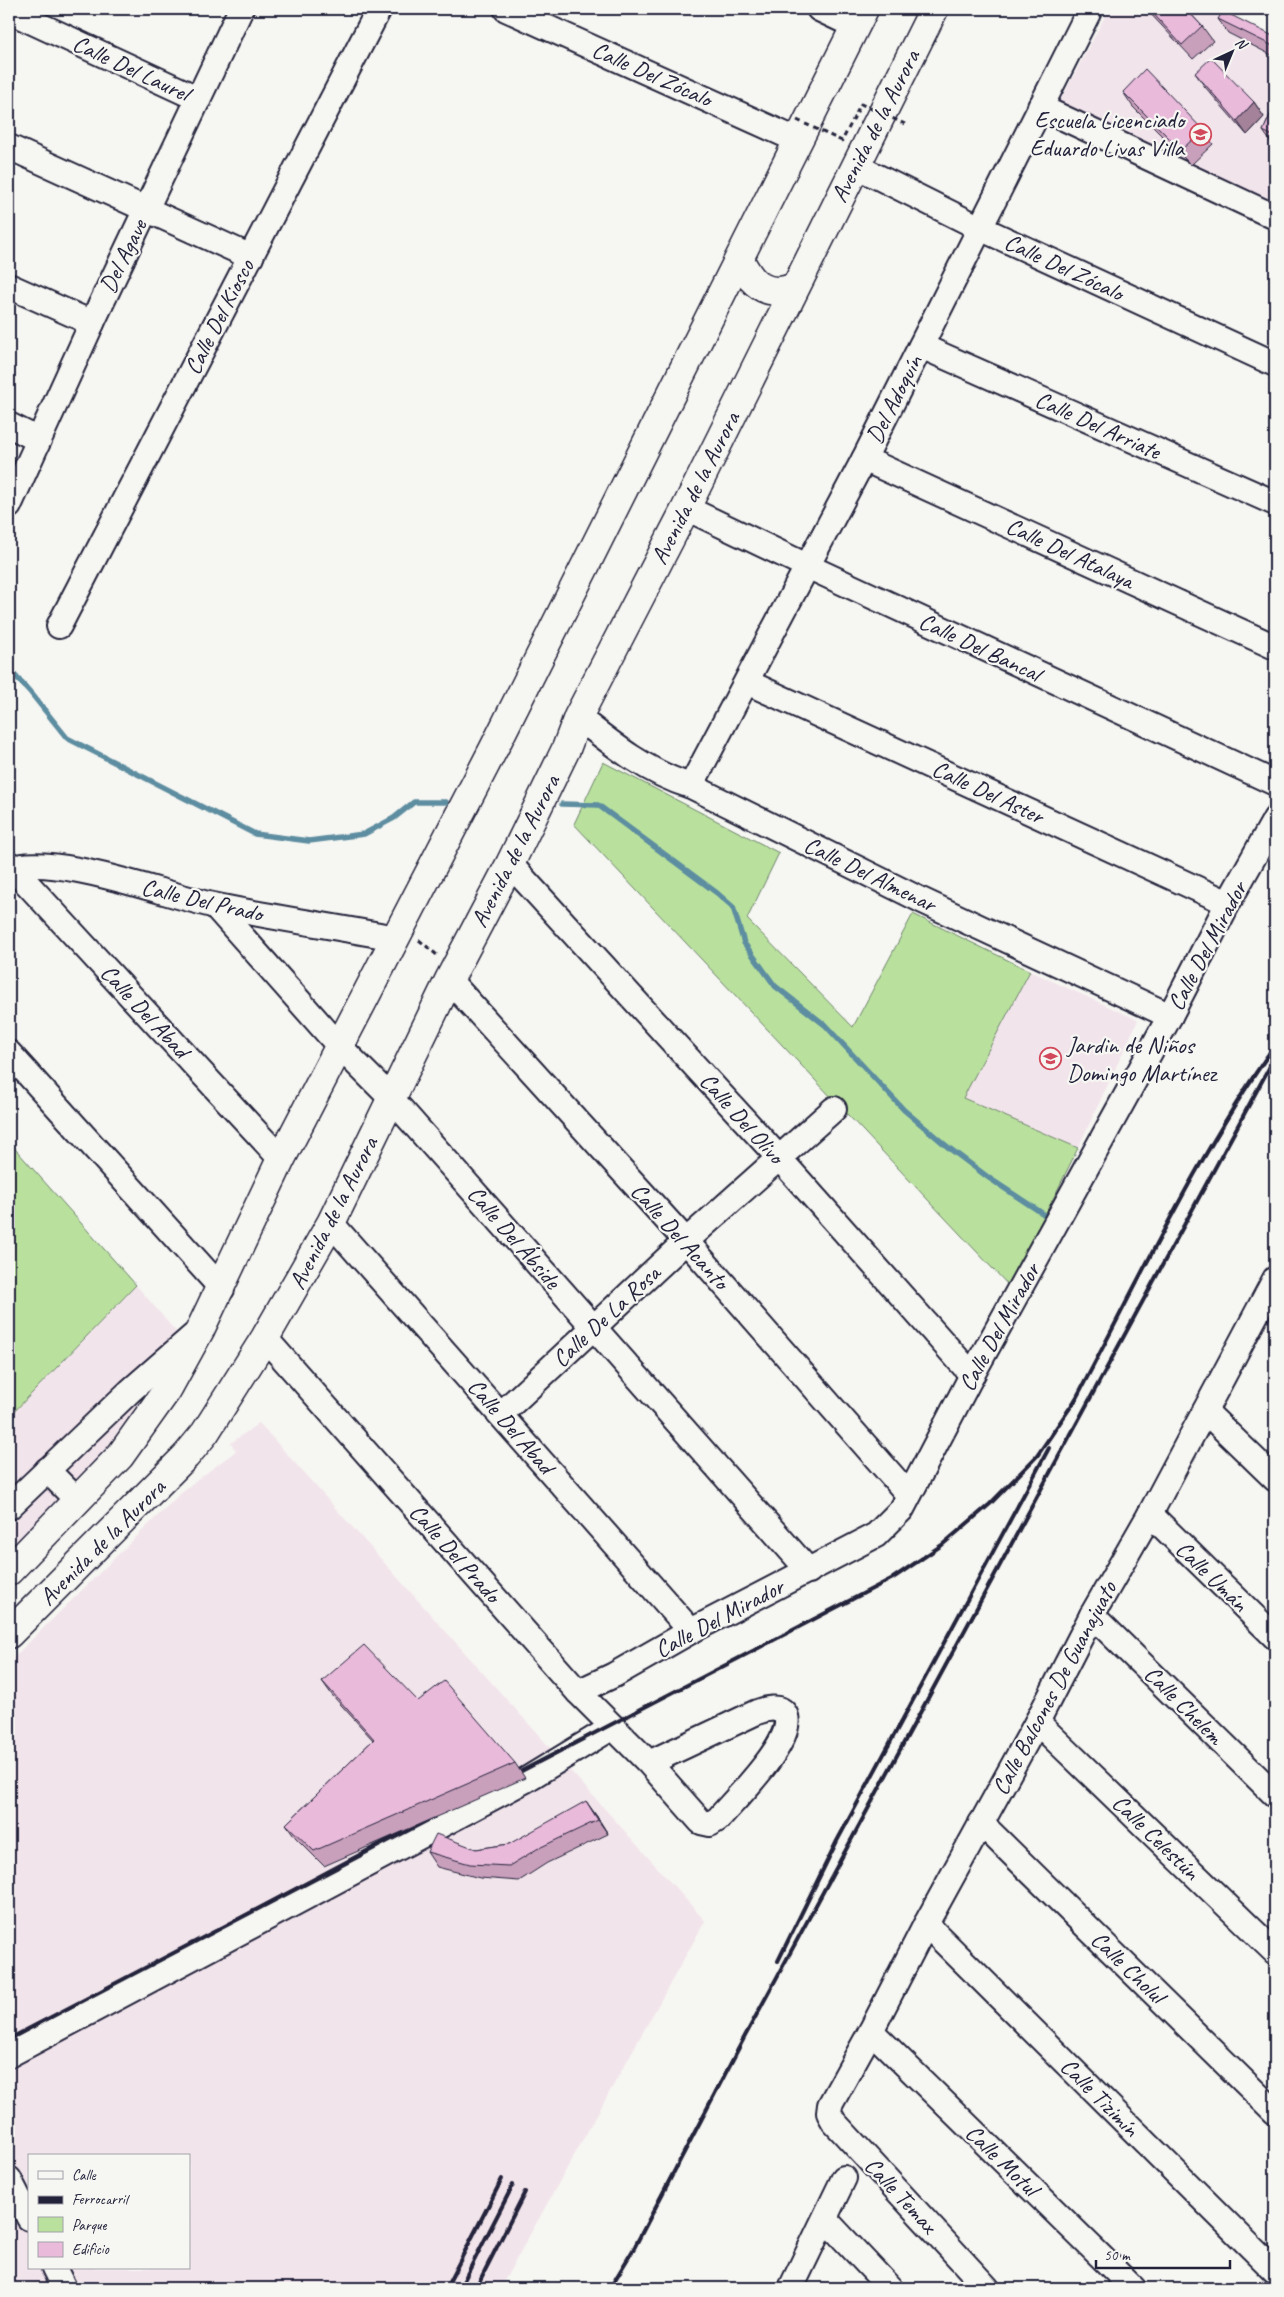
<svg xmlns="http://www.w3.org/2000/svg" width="1284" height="2297" font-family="Caveat,sans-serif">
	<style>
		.built { fill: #f2e4eb; fill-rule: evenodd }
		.green { fill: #b9e19d; stroke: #6e826c }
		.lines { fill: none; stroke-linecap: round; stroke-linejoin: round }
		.stream { stroke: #5d8da0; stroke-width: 5.5 }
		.minor-casing { stroke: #22223b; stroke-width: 28 }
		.major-casing { stroke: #22223b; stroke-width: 31 }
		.path { stroke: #22223b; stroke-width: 3; stroke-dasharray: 5 4; stroke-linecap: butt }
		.minor { stroke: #f6f6f2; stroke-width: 24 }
		.major { stroke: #f6f6f2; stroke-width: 28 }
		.rail { stroke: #22223b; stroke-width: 4 }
		.path-bridge { stroke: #22223b; stroke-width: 3; stroke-dasharray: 5 4; stroke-linecap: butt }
		.wall { fill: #c9a0bc; stroke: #22223b }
		.shaded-wall { fill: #a48299; stroke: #22223b }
		.building { fill: #eabadb; stroke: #22223b }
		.labels { text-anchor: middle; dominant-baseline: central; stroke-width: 4.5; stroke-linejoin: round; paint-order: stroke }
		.street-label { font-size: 24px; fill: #22223b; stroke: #f6f6f2 }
		.poi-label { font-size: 24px; fill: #22223b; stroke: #f6f6f2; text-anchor: end }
	</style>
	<rect width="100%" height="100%" fill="#f6f6f2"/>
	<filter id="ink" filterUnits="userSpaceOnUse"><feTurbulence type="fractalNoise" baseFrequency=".02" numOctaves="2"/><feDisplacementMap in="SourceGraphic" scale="10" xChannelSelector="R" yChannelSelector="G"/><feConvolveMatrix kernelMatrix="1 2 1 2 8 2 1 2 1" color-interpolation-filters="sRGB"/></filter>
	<g filter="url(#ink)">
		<g class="built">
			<path d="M1109,9h108l58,28v167l-216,-101z"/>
			<path d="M1030,971l108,49 -60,128 -115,-50z"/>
			<path d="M136,1285l42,49 -31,57 -57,80 -81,83v-137z"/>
			<path d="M259,1423l446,498 -205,367h-491v-626l175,-172 52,-39 -5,-8zM29,2156h160v112h-160z"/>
		</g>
		<g class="green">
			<path d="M603,762l176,91 -32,66 106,108 60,-113 117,57 -67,127 115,50 -68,139 -436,-463z"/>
			<path d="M9,1142l127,143 -127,132z"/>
		</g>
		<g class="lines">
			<g class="stream">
				<path d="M9,669l22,24 36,45 188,96 54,7 55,-7 30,-16 20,-16h32"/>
				<path d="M562,804l36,1 119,88 16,14 11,36 31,43 50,39 79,85 45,38 40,30 56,37"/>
			</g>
			<defs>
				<g id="minor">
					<path d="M506,9l291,131"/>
					<path d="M819,9l36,17"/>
					<path d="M9,11l190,88"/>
					<path d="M1040,107l235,110"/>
					<path d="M9,147l242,110"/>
					<path d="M856,166l124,62 295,136"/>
					<path d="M9,286l83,37"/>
					<path d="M921,346l354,157"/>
					<path d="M9,425l30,15"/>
					<path d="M864,459l411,188"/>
					<path d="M9,506l83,-183 149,-314"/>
					<path d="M686,508l121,58 468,217"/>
					<path d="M59,626l320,-617"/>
					<path d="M747,682l481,221"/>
					<path d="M578,717c35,28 70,56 113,69l230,114 249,116"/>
					<path d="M691,786l173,-327 226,-450"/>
					<path d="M9,864l272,295"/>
					<path d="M510,864l270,295 192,216"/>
					<path d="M9,869c45,-17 158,27 208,37 59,12 120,21 179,32"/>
					<path d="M215,906l125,141 51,51 418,473"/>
					<path d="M449,980l237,261 222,253"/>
					<path d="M9,1053l213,236"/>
					<path d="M331,1223l360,408"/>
					<path d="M265,1338l313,354 71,71 52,59 9,2 8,-5c16,-19 80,-81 67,-105 -5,-9 -20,-5 -28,-2l-108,51"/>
					<path d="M1205,1411l70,68"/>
					<path d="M501,1414l185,-173 148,-132"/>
					<path d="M47,1470l31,31"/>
					<path d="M9,1507l121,-116 63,-55"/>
					<path d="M1150,1514l125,123"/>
					<path d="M1092,1615l183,180"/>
					<path d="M578,1692l36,-17 77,-44 185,-96 26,-26 70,-134 198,-359 58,-113 47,-84"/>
					<path d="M1037,1722l238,230"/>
					<path d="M981,1823l294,289"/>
					<path d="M926,1924l349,347"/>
					<path d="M871,2031l262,257"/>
					<path d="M9,2055l515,-274 89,-54"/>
					<path d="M9,2179l20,39"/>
					<path d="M825,2219l65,69"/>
					<path d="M54,2268l10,20"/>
					<path d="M791,2288l53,-110"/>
					<path d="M987,2288l-153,-166 -5,-9 1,-8 41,-74 55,-107 111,-202 55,-107 58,-101 125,-235"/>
				</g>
				<g id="major">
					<path d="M740,260c12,25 27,38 55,27"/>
					<path d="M9,1571l111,-115 47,-66 33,-60 81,-171 213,-411 370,-739"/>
					<path d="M9,1634l177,-178 19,-23 60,-95 66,-115 118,-243 61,-116 56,-115 12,-32 108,-209 248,-499"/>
				</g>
			</defs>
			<use href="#minor" class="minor-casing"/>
			<use href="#major" class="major-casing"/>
			<path class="path" d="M419,940l18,15"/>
			<use href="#minor" class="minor"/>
			<use href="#major" class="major"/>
			<g class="rail">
				<path d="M1073,1404c65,-121 123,-247 202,-359"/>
				<path d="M510,1777l383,-199 49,-33 48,-41 47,-48 39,-57"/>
				<path d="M778,1961l59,-120 212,-393"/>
				<path d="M9,2039l425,-222"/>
				<path d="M446,2288l56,-109"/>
				<path d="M460,2288l53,-103"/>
				<path d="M476,2288l49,-96"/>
				<path d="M610,2288l23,-38 111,-212 531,-981"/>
			</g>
			<path class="path-bridge" d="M797,120l45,21 19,-37 44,20"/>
		</g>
		<g class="wall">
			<path d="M1146,9h40l16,17 11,15 -20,18z"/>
			<path d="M1218,19l57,18v20l-47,-24z"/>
			<path d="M1195,73l59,29 10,15 -17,18 -42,-48z"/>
			<path d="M1123,92l80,38 10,14 -22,21 -58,-58z"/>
			<path d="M1275,104v42l-2,-1 -10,-14z"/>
			<path d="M322,1681l96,20 97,62 10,15 -201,88 -28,-28 -10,-14 87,-84 -41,-45z"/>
			<path d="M596,1815l12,19 -61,29 -28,18 -39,-3 -43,-11 -10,-15 49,-3 33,-5z"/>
		</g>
		<g class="shaded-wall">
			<path d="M1254,102l10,15 -17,18 -10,-14z"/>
			<path d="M586,1801l10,14 12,19 -10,-14z"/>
		</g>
		<g class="building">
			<path d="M1149,9h37l16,17 -20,19z"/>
			<path d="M1223,11l52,26v10l-57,-28z"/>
			<path d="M1211,58l43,44 -17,19 -42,-48z"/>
			<path d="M1145,69l58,61 -22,20 -58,-58z"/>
			<path d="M1275,104v33l-12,-6z"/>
			<path d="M364,1645l54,56 26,-20 71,82 -201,88 -28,-27 88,-85 -52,-58z"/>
			<path d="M586,1801l12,19 -61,29 -28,17 -39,-2 -43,-12 9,-18 40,15 33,-5z"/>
		</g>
	</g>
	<defs>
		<symbol id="school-ring" viewBox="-11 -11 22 22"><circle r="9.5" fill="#f6f6f2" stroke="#d1495b" stroke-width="1.5"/><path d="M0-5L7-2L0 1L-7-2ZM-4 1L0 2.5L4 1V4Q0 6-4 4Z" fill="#d1495b"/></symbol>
	</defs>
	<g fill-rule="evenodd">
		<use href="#school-ring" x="1188" y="122" width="25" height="25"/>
		<use href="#school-ring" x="1038" y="1046" width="25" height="25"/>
	</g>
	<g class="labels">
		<g class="street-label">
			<text transform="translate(131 68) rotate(25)">Calle Del Laurel</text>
			<text transform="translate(652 74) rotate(24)">Calle Del Zócalo</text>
			<text transform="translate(875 126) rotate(-63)">Avenida de la Aurora</text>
			<text transform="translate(123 256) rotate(-64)">Del Agave</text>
			<text transform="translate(1064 267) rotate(25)">Calle Del Zócalo</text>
			<text transform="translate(219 317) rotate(-63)">Calle Del Kiosco</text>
			<text transform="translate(894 399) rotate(-63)">Del Adoquín</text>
			<text transform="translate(1098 425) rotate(24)">Calle Del Arriate</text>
			<text transform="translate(695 488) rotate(-63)">Avenida de la Aurora</text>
			<text transform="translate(1070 553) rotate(25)">Calle Del Atalaya</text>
			<text transform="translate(980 647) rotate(25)">Calle Del Bancal</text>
			<text transform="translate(988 792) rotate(25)">Calle Del Aster</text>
			<text transform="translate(515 851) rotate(-63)">Avenida de la Aurora</text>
			<text transform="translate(870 874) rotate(26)">Calle Del Almenar</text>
			<text transform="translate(202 900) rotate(13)">Calle Del Prado</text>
			<text transform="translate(1207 946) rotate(-62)">Calle Del Mirador</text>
			<text transform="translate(145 1011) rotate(47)">Calle Del Abad</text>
			<text transform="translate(742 1118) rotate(48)">Calle Del Olivo</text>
			<text transform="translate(333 1213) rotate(-63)">Avenida de la Aurora</text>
			<text transform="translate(680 1236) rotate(48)">Calle Del Acanto</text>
			<text transform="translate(514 1237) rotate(49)">Calle Del Ábside</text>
			<text transform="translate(606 1316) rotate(-43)">Calle De La Rosa</text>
			<text transform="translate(999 1327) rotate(-61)">Calle Del Mirador</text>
			<text transform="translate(511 1426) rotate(49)">Calle Del Abad</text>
			<text transform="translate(102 1542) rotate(-45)">Avenida de la Aurora</text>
			<text transform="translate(455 1553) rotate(48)">Calle Del Prado</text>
			<text transform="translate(1212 1576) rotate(44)">Calle Umán</text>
			<text transform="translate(719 1618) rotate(-28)">Calle Del Mirador</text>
			<text transform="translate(1054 1688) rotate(-62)">Calle Balcones De Guanajuato</text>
			<text transform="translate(1184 1705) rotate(45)">Calle Chelem</text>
			<text transform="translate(1156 1837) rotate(44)">Calle Celestún</text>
			<text transform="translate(1128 1967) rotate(44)">Calle Cholul</text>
			<text transform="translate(1100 2097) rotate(45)">Calle Tizimín</text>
			<text transform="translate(1002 2160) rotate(44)">Calle Motul</text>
			<text transform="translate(901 2195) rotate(47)">Calle Temax</text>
		</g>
		<g class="poi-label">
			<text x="1184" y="120">Escuela Licenciado<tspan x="1184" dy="28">Eduardo Livas Villa</tspan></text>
			<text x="1067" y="1045" text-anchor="start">Jardin de Niños<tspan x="1067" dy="28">Domingo Martínez</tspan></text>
		</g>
	</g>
	<rect width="1284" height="2297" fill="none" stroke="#f6f6f2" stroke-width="30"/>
	<rect x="15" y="15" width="1254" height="2267" fill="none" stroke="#22223b" stroke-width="2" filter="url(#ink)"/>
	<rect x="28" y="2154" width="162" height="115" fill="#f6f6f2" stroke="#a1a1a9"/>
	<rect x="38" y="2171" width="25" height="8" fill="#f6f6f2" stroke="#a1a1a9"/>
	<text x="72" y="2180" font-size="15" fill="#22223b">Calle</text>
	<rect x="38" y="2196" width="25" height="8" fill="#22223b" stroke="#a1a1a9"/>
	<text x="72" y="2204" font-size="15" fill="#22223b">Ferrocarril</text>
	<rect x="38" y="2217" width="25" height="15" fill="#b9e19d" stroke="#a1a1a9"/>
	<text x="72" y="2230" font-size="15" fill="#22223b">Parque</text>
	<rect x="38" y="2242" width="25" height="15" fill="#eabadb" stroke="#a1a1a9"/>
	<text x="72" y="2254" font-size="15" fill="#22223b">Edificio</text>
	<g transform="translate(1232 52) rotate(44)" stroke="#f6f6f2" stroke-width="4" paint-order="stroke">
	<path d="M0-4L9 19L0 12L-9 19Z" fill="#22223b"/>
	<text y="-8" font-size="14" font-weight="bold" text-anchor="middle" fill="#22223b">N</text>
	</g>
	<path d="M1096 2260v8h134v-8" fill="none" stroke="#22223b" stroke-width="2.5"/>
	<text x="1104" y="2260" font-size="15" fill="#22223b" stroke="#f6f6f2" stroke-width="4" paint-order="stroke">50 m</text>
</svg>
